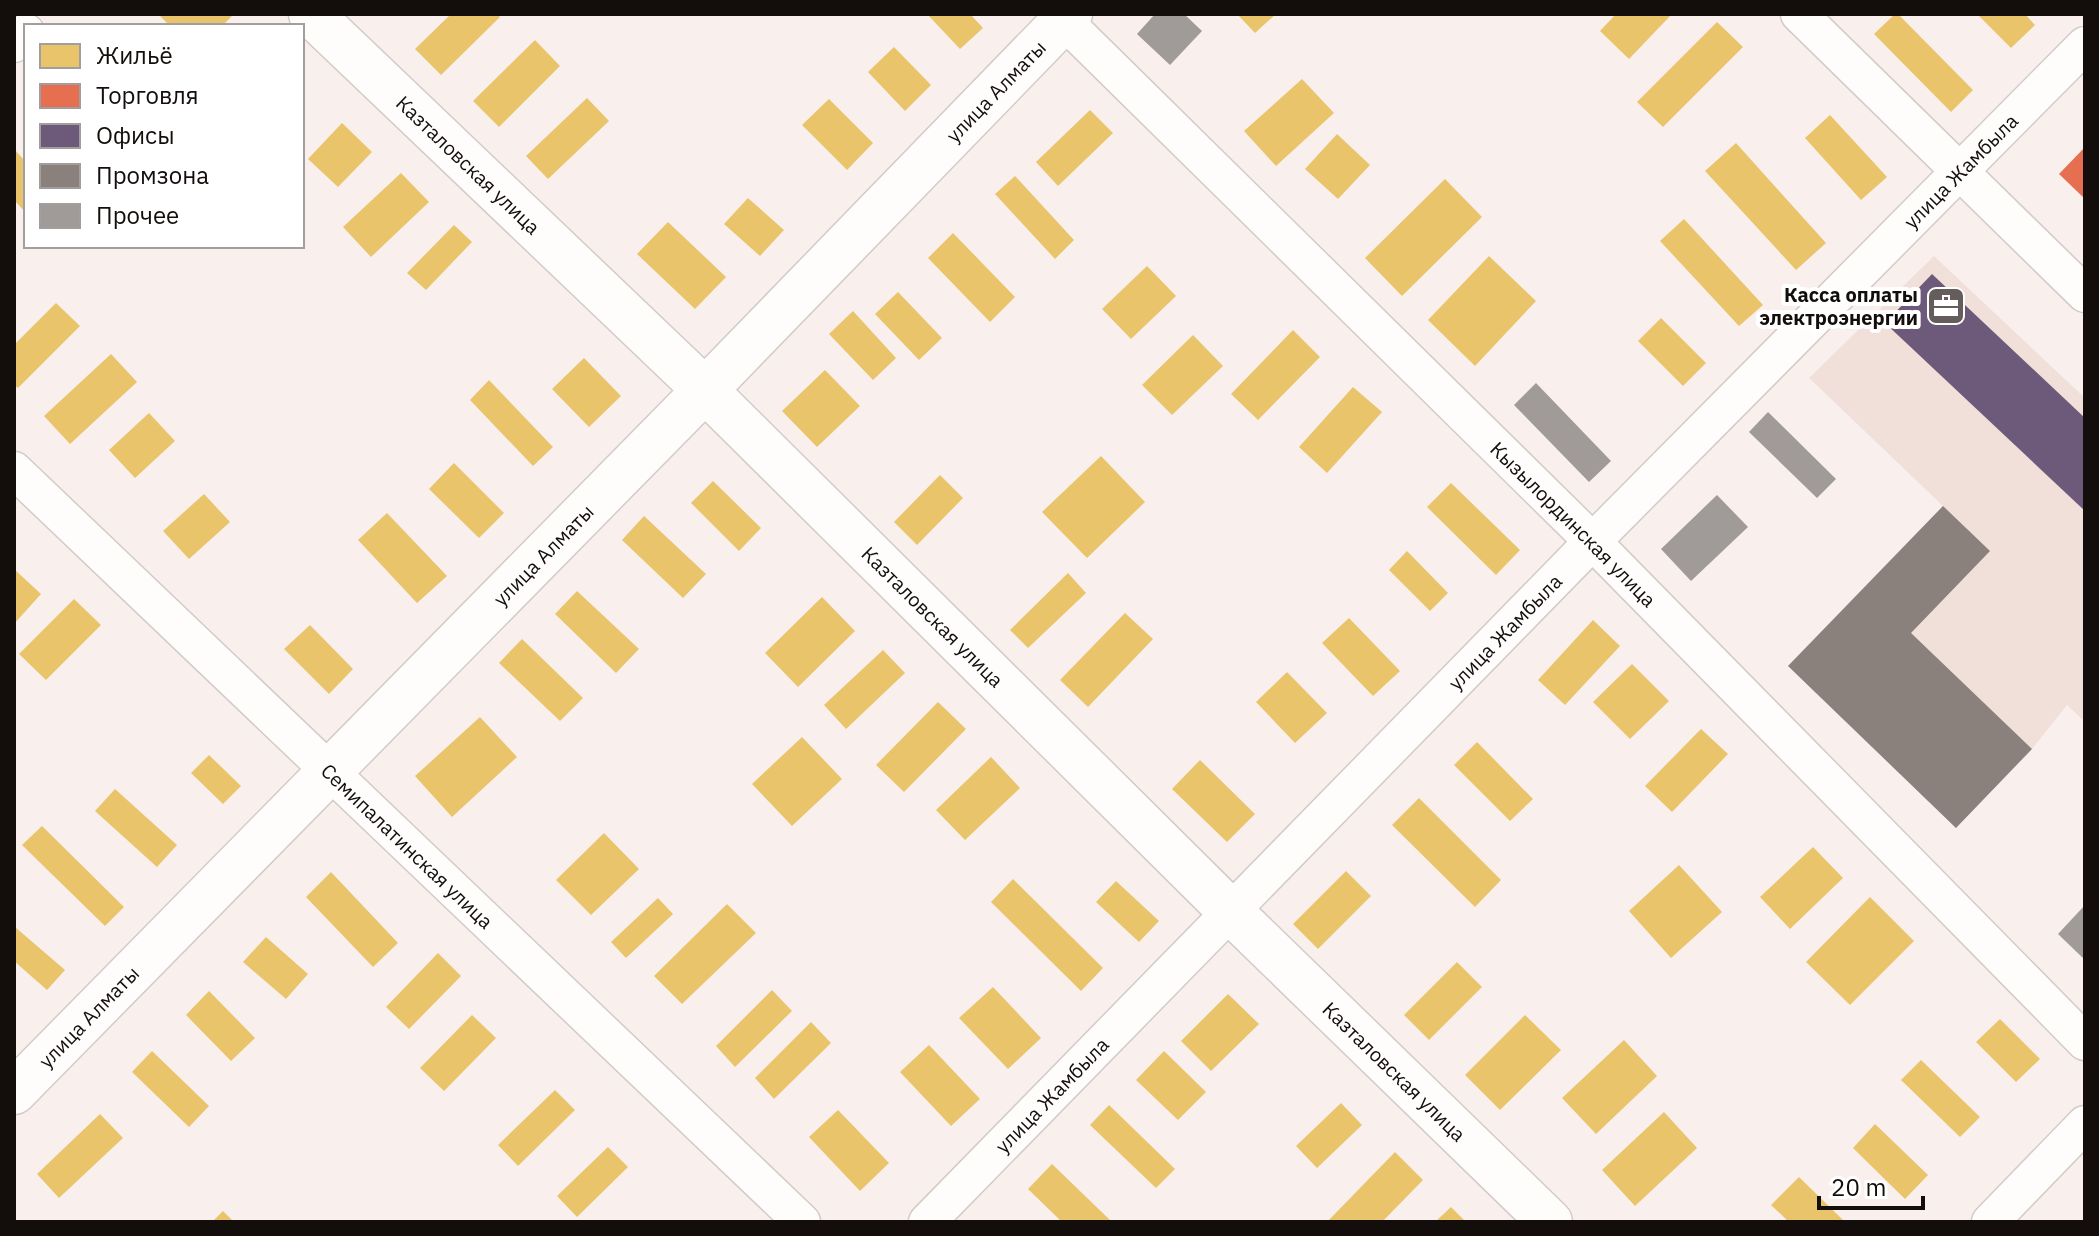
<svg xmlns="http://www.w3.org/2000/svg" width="2099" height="1236" font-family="'IBM Plex Sans',sans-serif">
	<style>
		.built { fill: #f1e0da }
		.homes { fill: #e9c46a }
		.shops { fill: #e76f51 }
		.offices { fill: #6d597a }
		.industry { fill: #8a817c }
		.building { fill: #a09a98 }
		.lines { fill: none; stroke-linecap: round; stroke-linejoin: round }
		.street-casing { stroke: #d2cbc8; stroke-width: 39 }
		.secondary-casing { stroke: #d2cbc8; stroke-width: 47 }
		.street { stroke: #fefdfc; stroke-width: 36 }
		.secondary { stroke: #fefdfc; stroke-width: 44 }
		.labels { text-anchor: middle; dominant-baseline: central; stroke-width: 8; stroke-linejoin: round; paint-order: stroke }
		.street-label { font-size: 20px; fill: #130e0c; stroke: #fff }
		.poi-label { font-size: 20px; font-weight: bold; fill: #130e0c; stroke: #fff; text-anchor: end }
	</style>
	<rect width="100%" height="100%" fill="#f9f0ed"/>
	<path class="built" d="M1934,256l151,142v324l-18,-17 -35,44 -11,6 -65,73 -168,-162 155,-160 -134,-128z"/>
	<g class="homes">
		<path d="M158,14h76l-12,12h-52z"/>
		<path d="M451,14h46l3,3 -59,58 -26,-26z"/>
		<path d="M927,14h43l13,14 -23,21z"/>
		<path d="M1237,14h39l-21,19z"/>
		<path d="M1616,14h56l-43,45 -29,-28z"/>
		<path d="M1895,14h3l75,76 -22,22 -77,-78z"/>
		<path d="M1977,14h48l10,11 -24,23z"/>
		<path d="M1717,22l26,25 -80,80 -26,-25z"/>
		<path d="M535,40l25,26 -61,61 -26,-26z"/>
		<path d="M894,47l37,38 -26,26 -37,-39z"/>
		<path d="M1302,79l32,34 -58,53 -32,-35z"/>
		<path d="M587,98l22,23 -61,58 -22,-23z"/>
		<path d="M829,99l44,44 -26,27 -45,-45z"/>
		<path d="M1090,110l23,23 -55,53 -22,-24z"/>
		<path d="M1830,115l57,62 -26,23 -56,-62z"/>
		<path d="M342,123l30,29 -34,35 -30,-28z"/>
		<path d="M1337,134l33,31 -32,34 -33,-30z"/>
		<path d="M1736,143l90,100 -30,27 -91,-99z"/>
		<path d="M14,149l12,13v51l-12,-13z"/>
		<path d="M401,173l28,29 -58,55 -28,-30z"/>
		<path d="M1015,176l59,64 -19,19 -60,-65z"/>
		<path d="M1445,179l37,38 -80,79 -37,-38z"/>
		<path d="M748,198l36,32 -24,26 -36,-32z"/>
		<path d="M1684,219l79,86 -24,21 -79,-85z"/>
		<path d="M668,222l58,55 -31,32 -58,-55z"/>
		<path d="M454,225l18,17 -46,48 -19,-17z"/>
		<path d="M953,233l62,64 -25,25 -62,-64z"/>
		<path d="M1489,256l47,45 -61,65 -47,-46z"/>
		<path d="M1147,266l29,30 -45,43 -29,-30z"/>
		<path d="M898,292l44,46 -23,22 -44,-46z"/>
		<path d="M56,303l24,23 -62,62 -4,-3v-40z"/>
		<path d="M853,311l43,47 -23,22 -44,-46z"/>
		<path d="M1661,318l45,45 -23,23 -45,-45z"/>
		<path d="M1293,330l27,27 -62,63 -27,-26z"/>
		<path d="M1193,335l30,31 -51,49 -30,-30z"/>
		<path d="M111,354l26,28 -67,62 -26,-28z"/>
		<path d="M584,358l37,38 -32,31 -37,-38z"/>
		<path d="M825,370l35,36 -43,41 -35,-36z"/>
		<path d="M489,380l64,67 -20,19 -63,-66z"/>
		<path d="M1353,387l29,25 -55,61 -28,-26z"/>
		<path d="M149,413l26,28 -40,37 -26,-28z"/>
		<path d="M1101,456l44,46 -58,56 -45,-46z"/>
		<path d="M454,463l50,50 -25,25 -50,-49z"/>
		<path d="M940,475l23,23 -46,47 -23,-23z"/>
		<path d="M713,481l48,47 -22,23 -48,-48z"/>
		<path d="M1451,483l69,67 -24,25 -69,-68z"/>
		<path d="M204,494l26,28 -41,37 -26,-28z"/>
		<path d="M387,513l60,63 -30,27 -59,-63z"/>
		<path d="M644,516l62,58 -23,24 -61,-58z"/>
		<path d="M1407,551l41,42 -18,18 -41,-41z"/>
		<path d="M14,569l27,25 -27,30z"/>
		<path d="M1068,573l18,20 -58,55 -18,-18z"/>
		<path d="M577,591l62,58 -23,24 -61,-59z"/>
		<path d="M822,597l33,34 -57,56 -33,-34z"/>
		<path d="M74,599l27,26 -55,55 -27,-26z"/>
		<path d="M1125,613l28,26 -65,68 -28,-27z"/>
		<path d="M1349,618l51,53 -27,25 -51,-53z"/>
		<path d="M1593,620l27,26 -55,59 -27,-25z"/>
		<path d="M310,625l43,44 -24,25 -45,-45z"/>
		<path d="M522,639l61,59 -23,23 -61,-58z"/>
		<path d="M883,650l22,23 -59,56 -22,-24z"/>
		<path d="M1632,664l37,37 -39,38 -37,-37z"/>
		<path d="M1287,672l40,41 -32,30 -39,-41z"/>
		<path d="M938,702l28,27 -62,63 -28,-27z"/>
		<path d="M480,717l37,40 -65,60 -37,-41z"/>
		<path d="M1701,729l27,25 -56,58 -27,-26z"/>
		<path d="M802,737l40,42 -50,47 -40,-42z"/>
		<path d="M1477,742l56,57 -23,22 -56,-56z"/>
		<path d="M209,755l32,31 -18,18 -32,-31z"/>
		<path d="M991,757l29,31 -55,52 -29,-30z"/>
		<path d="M1200,760l55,54 -28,28 -55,-53z"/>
		<path d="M115,789l62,56 -20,22 -62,-56z"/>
		<path d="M1419,798l82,82 -26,27 -83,-82z"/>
		<path d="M42,826l82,81 -19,19 -83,-81z"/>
		<path d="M604,833l35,36 -48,46 -35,-35z"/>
		<path d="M1813,847l30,31 -53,51 -30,-32z"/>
		<path d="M1679,865l43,47 -51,46 -42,-47z"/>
		<path d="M1346,871l25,25 -53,53 -25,-25z"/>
		<path d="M331,872l67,71 -25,24 -67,-70z"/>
		<path d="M1013,879l90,89 -22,23 -90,-89z"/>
		<path d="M1116,881l43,40 -20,21 -43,-40z"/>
		<path d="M1870,897l44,44 -64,64 -44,-43z"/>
		<path d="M658,898l15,16 -47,44 -15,-16z"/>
		<path d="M727,904l29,29 -74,71 -28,-28z"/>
		<path d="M15,927l50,43 -18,20 -33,-29z"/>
		<path d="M266,937l42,37 -22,25 -43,-37z"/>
		<path d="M438,953l23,23 -52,53 -23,-22z"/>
		<path d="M1457,962l25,25 -53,53 -25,-25z"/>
		<path d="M993,987l48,51 -33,31 -49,-51z"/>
		<path d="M772,990l20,21 -57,56 -19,-21z"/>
		<path d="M209,991l46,47 -24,23 -45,-46z"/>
		<path d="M1228,994l31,30 -48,47 -30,-30z"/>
		<path d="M472,1015l24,23 -52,53 -24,-23z"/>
		<path d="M1525,1015l36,35 -61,60 -35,-35z"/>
		<path d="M2000,1019l40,40 -24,23 -40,-40z"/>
		<path d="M811,1022l20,21 -57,56 -19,-21z"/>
		<path d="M1624,1040l33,36 -61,58 -34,-36z"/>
		<path d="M929,1045l51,54 -29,27 -51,-54z"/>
		<path d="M152,1051l57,55 -20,21 -57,-55z"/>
		<path d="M1164,1051l42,41 -28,28 -42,-40z"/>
		<path d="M1921,1060l59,57 -20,20 -59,-57z"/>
		<path d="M555,1090l20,20 -57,56 -20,-21z"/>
		<path d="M1341,1103l21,22 -45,43 -21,-22z"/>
		<path d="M1109,1105l66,64 -19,19 -66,-63z"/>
		<path d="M838,1110l51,53 -29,28 -51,-54z"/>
		<path d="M1664,1112l33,36 -62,58 -33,-36z"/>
		<path d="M100,1114l23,24 -64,60 -22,-24z"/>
		<path d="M1875,1124l53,51 -23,24 -52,-51z"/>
		<path d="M608,1147l20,20 -51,50 -20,-21z"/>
		<path d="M1395,1152l28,28 -41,42h-55z"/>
		<path d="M1052,1164l60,58h-50l-34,-33z"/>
		<path d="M1799,1177l46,45h-56l-18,-17z"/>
		<path d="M1451,1207l15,15h-31z"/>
		<path d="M223,1211l11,11h-22z"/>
	</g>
	<path class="shops" d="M2085,147v52l-26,-25z"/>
	<path class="offices" d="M1932,274l153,144v93l-200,-188z"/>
	<path class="industry" d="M1943,506l47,45 -79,82 121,116 -76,79 -168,-162z"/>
	<g class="building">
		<path d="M1155,14h29l18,17 -32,34 -33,-31z"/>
		<path d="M1536,383l75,78 -22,21 -75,-77z"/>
		<path d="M1768,412l68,67 -19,19 -68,-66z"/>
		<path d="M1717,495l31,32 -57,54 -30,-32z"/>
		<path d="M2085,905v55l-27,-26z"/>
	</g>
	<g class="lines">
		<defs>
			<g id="street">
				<path id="s1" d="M1057,14l530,522 498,506"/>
				<path d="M1799,14l286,280"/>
				<path d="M14,44l12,-12"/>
				<path id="s2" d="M14,470l788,752"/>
				<path id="s3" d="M927,1222l665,-680 493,-497"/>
				<path d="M1990,1222l95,-98"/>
			</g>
			<g id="secondary">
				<path id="s4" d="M311,14l394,376 526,522 319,310"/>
				<path id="s5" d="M14,1092l691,-702 365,-376"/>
			</g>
		</defs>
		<use href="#street" class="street-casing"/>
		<use href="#secondary" class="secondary-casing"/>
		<use href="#street" class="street"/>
		<use href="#secondary" class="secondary"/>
	</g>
	<defs>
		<symbol id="office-square" viewBox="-11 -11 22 22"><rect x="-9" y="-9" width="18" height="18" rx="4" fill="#645d5b" stroke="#fff"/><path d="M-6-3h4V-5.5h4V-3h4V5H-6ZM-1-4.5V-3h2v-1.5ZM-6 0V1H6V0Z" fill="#fff"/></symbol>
	</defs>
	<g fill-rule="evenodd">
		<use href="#office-square" x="1924" y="284" width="44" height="44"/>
	</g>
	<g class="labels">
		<g class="street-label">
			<text stroke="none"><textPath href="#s5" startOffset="1402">улица Алматы</textPath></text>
			<text stroke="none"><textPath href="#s4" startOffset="218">Казталовская улица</textPath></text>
			<text stroke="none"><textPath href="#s3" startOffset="1474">улица Жамбыла</textPath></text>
			<text stroke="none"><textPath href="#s1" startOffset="726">Кызылординская улица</textPath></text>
			<text stroke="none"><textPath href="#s5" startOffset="754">улица Алматы</textPath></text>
			<text stroke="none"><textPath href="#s4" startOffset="866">Казталовская улица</textPath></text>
			<text stroke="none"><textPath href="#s3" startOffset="826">улица Жамбыла</textPath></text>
			<text stroke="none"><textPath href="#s2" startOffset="544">Семипалатинская улица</textPath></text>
			<text stroke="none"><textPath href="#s5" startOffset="106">улица Алматы</textPath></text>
			<text stroke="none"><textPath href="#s4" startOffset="1514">Казталовская улица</textPath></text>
			<text stroke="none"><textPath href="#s3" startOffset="178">улица Жамбыла</textPath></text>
		</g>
		<g class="poi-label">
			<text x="1918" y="294">Касса оплаты<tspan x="1918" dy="23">электроэнергии</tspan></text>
		</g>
	</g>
	<rect width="2099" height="1236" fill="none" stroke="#130e0c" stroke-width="32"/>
	<rect x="24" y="24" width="280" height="224" fill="#ffffff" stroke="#a19f9e" stroke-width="2"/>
	<rect x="40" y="44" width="40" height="24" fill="#e9c46a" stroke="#a19f9e" stroke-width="2"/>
	<text x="96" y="64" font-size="24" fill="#130e0c">Жильё</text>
	<rect x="40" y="84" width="40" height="24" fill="#e76f51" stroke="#a19f9e" stroke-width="2"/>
	<text x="96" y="104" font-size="24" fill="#130e0c">Торговля</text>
	<rect x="40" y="124" width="40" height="24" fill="#6d597a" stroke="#a19f9e" stroke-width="2"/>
	<text x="96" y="144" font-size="24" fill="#130e0c">Офисы</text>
	<rect x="40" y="164" width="40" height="24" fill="#8a817c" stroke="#a19f9e" stroke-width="2"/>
	<text x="96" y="184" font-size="24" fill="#130e0c">Промзона</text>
	<rect x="40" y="204" width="40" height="24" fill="#a09a98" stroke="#a19f9e" stroke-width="2"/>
	<text x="96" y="224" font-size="24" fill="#130e0c">Прочее</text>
	<path d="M1819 1196v12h104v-12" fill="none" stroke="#130e0c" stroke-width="4"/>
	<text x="1831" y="1196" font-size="24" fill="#130e0c" stroke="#ffffff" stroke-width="6" paint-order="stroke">20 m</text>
</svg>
